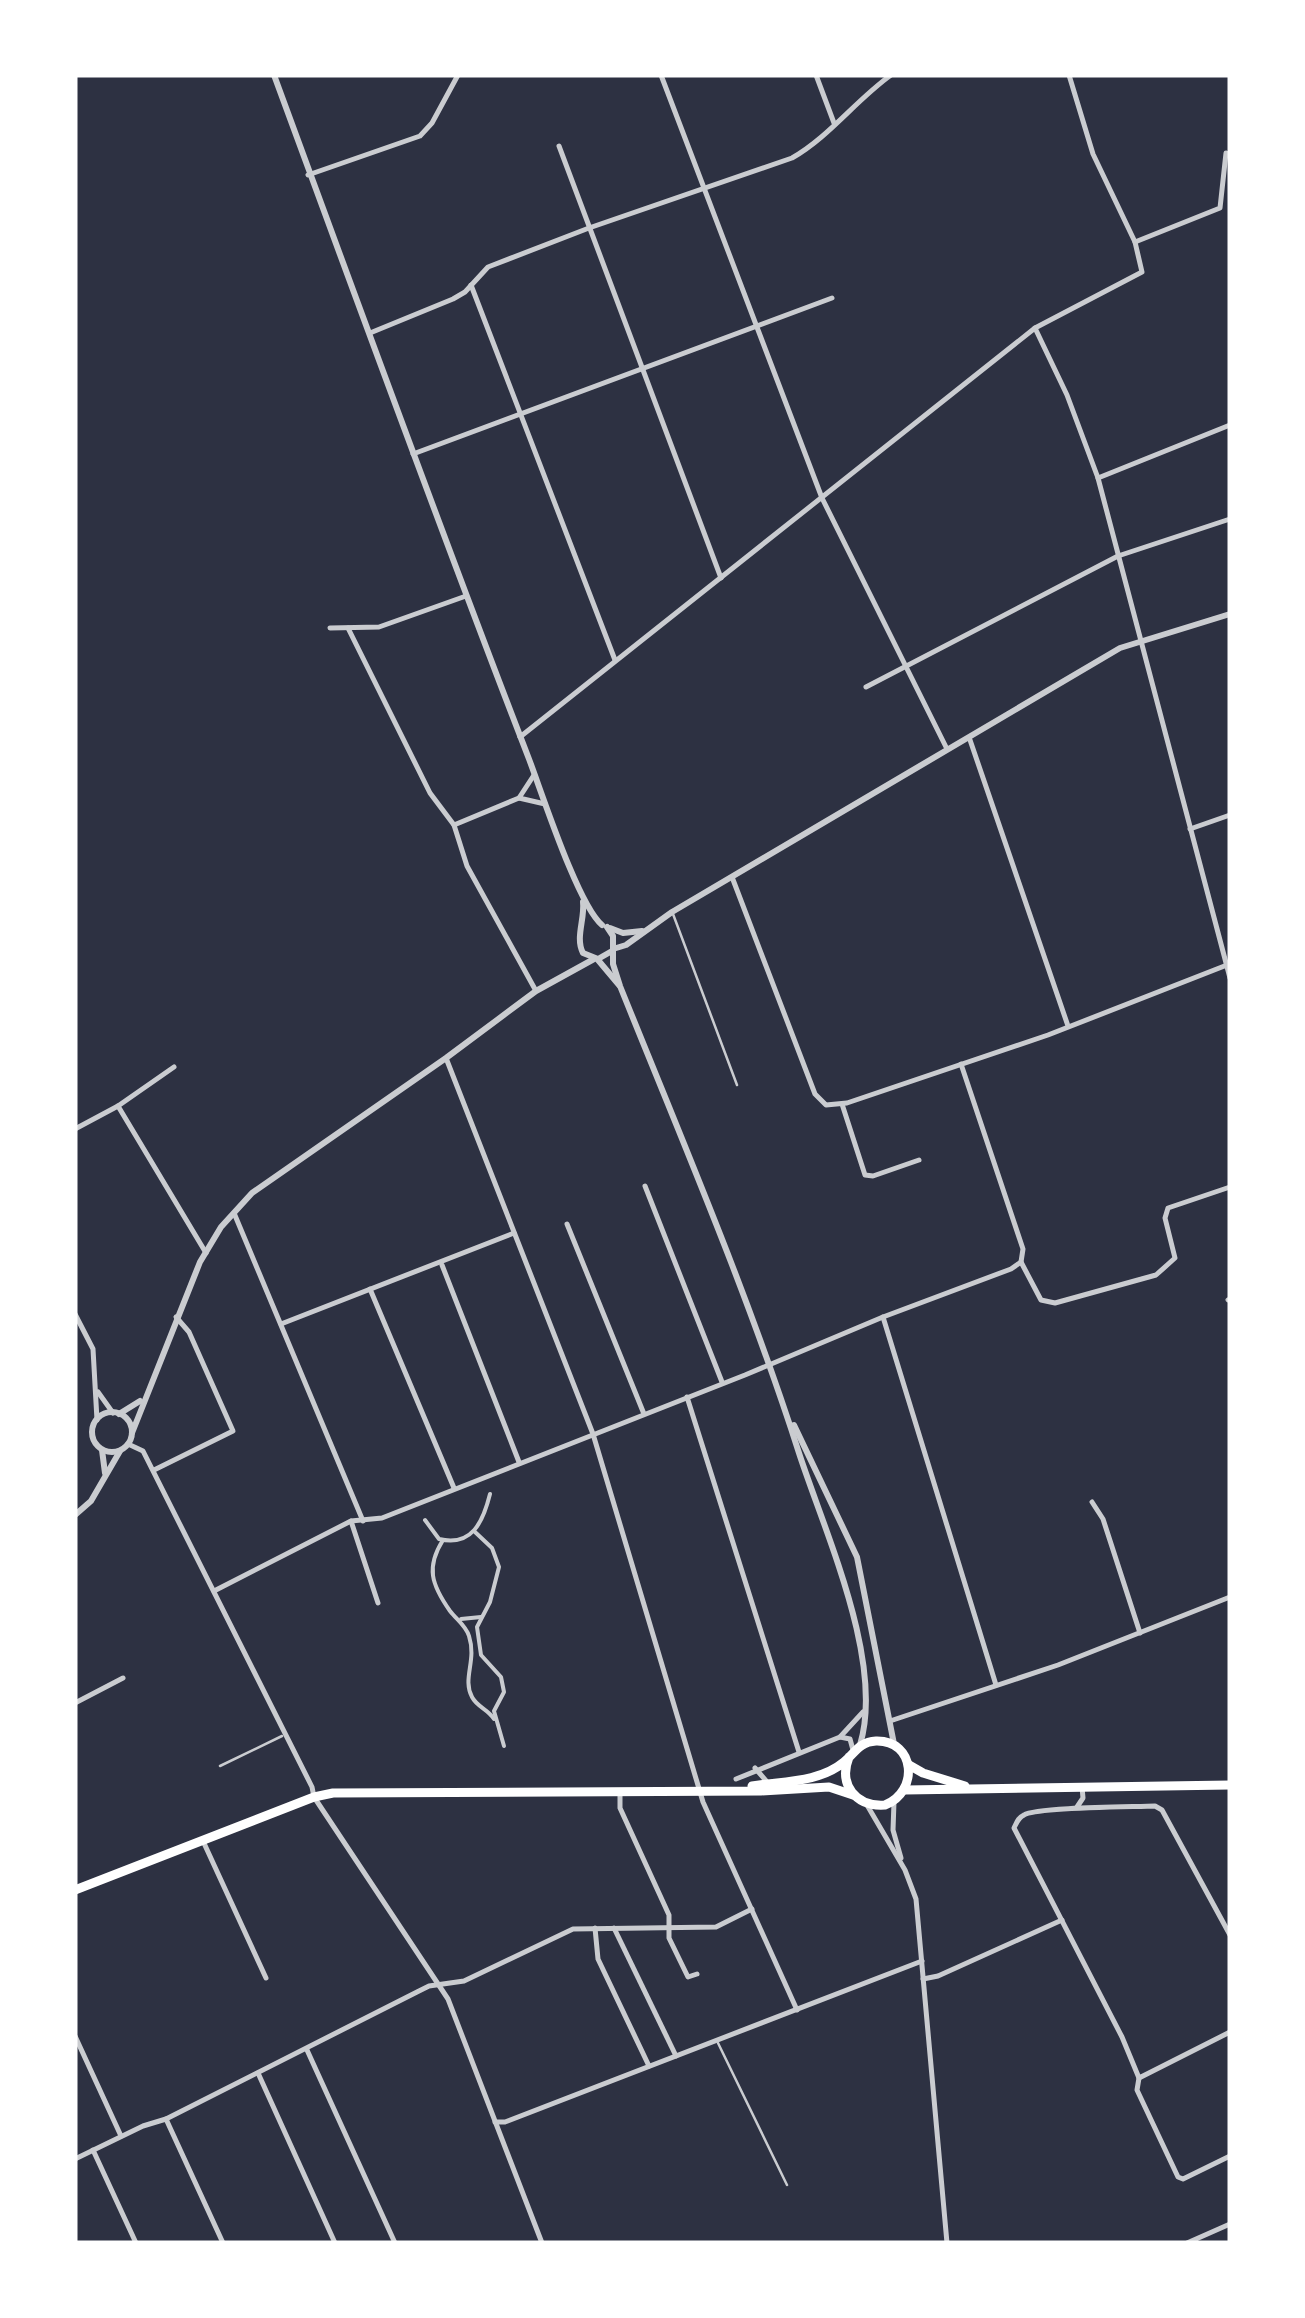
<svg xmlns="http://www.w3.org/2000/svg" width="1305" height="2318" font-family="Spectral,serif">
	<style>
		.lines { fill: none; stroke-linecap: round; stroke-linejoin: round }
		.service { stroke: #caccd0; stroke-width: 2.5 }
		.pedestrian { stroke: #caccd0; stroke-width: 4 }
		.minor { stroke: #caccd0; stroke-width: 5 }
		.tertiary { stroke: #caccd0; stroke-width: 6 }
		.primary { stroke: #fff; stroke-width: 9 }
	</style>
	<rect width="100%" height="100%" fill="#2d3142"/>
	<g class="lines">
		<g class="service">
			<path d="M673,914l64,171"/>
			<path d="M220,1766l62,-30"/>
			<path d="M718,2043l69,142"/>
		</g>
		<g class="pedestrian">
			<path d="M425,1520l14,19c33,8 44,-17 51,-45"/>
			<path d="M475,1532l17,16 7,19 -9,35 -13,25 4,28 20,22 3,15 -10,19 10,35"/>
			<path d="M443,1540c-17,27 -12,44 7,71 7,9 16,15 19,25 8,25 -7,42 3,61 5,10 16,12 22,22"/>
			<path d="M461,1619l20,-2"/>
		</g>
		<g class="minor">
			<path d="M661,75l161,423 125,251"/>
			<path d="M816,75l18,48"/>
			<path d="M559,146l162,432"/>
			<path d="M308,175l112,-39 12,-13 26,-48"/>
			<path d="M1135,242l85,-34 6,-55"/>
			<path d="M471,285l144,375"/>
			<path d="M1035,328l32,67 31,83 132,500"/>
			<path d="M370,333l83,-34 12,-7 23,-25 101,-39 203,-70c37,-21 64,-58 99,-83"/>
			<path d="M413,454l419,-156"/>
			<path d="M1098,478l132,-53"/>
			<path d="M330,628l49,-1 87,-31"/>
			<path d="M348,628l82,165 24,32 13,41 69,125"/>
			<path d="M866,687l252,-131 112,-37"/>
			<path d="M520,737l515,-409 107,-56 -7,-30 -42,-88 -24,-79"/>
			<path d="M969,737l99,289"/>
			<path d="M534,775l-15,23 26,6"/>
			<path d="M454,825l65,-27"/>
			<path d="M1190,829l40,-14"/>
			<path d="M732,877l83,217 11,11 21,-2 201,-68 179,-70"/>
			<path d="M446,1058l147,376 110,368 94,208"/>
			<path d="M961,1064l62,185 -2,13 20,38 14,3 101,-28 19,-17 -10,-40 3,-10 62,-21"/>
			<path d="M842,1104l23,71 8,1 46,-16"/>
			<path d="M118,1106l88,147"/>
			<path d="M75,1129l43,-23 56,-39"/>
			<path d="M645,1186l77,196"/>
			<path d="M234,1213l129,308"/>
			<path d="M567,1224l77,190"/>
			<path d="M442,1265l77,197"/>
			<path d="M370,1289l84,199"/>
			<path d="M1228,1300l2,-1"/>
			<path d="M75,1314l18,35 4,71"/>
			<path d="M883,1317l113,368"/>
			<path d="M281,1324l233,-91"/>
			<path d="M98,1392l15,21"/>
			<path d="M687,1397l112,355"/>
			<path d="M128,1444l15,7 169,336 2,10 134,202 94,244"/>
			<path d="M154,1470l79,-39 -44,-99 -13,-15"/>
			<path d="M1092,1502l11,17 37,114"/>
			<path d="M351,1521l27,82"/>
			<path d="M214,1591l137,-70 31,-3 363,-143 138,-58 128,-48 10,-7"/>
			<path d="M75,1703l48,-25"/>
			<path d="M890,1721l168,-56 172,-68"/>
			<path d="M840,1737l10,2 3,11"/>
			<path d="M755,1768l13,15"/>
			<path d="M736,1779l104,-42 23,-25"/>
			<path d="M620,1791v17l49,107v23l19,39 9,-3"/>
			<path d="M894,1802l-1,28 8,28"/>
			<path d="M867,1805l38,65 11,29 31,344"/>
			<path d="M1077,1807l6,-9 -1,-11"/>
			<path d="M203,1841l63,137"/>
			<path d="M595,1928l3,31 51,107"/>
			<path d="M614,1928l62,128"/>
			<path d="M1230,1935l-68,-125 -7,-4c-22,1 -119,1 -131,9 -6,3 -7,7 -10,13l108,209 17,41 91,-46"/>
			<path d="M923,1979l15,-3 124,-56"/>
			<path d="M75,2036l46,100"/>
			<path d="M307,2050l88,193"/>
			<path d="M258,2073l77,170"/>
			<path d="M1139,2078l-2,12 41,87 5,2 47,-23"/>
			<path d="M166,2119l57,124"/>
			<path d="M495,2122h10l417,-161"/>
			<path d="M93,2150l43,93"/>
			<path d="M75,2159l68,-33 23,-7 251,-127 12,-6 35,-5 109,-52 143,-2 36,-18"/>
			<path d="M1187,2243l43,-19"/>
		</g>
		<g class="tertiary">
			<path d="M274,75c84,228 167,457 255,684 13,34 49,146 73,166"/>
			<path d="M583,902c2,17 -8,36 0,51l15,6 14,-8"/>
			<path d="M607,927l6,9v28l7,22c62,154 128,308 179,467 26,80 86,209 61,292"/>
			<path d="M610,928l13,5 19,-2"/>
			<path d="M613,949l13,-4 46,-33 448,-264 110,-34"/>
			<path d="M598,960l21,25"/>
			<circle cx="112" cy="1432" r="20"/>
			<path d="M119,1414l21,-13"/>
			<path d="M794,1425l63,132 37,187"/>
			<path d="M132,1433l68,-171 21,-35 31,-34 194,-135 90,-67 58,-32"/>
			<path d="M102,1450l3,23"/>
			<path d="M75,1515l16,-14 29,-50"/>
		</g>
		<g class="primary">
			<path d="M909,1765l14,8 42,13"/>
			<path d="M752,1786c30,-5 67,-3 92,-24 11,-9 15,-20 32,-21 40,-1 43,51 9,64 -29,2 -47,-20 -36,-48"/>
			<path d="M905,1790l325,-5"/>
			<path d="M75,1890l239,-93 19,-4 428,-2 68,-4 24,8"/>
		</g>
	</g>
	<rect width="1305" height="2318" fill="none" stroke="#ffffff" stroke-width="155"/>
</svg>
